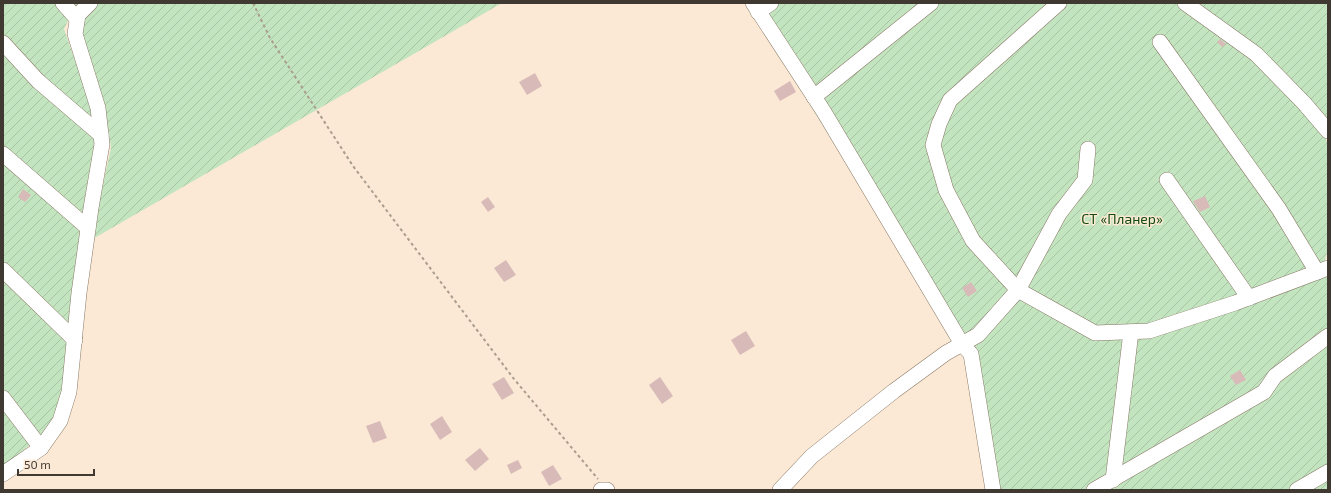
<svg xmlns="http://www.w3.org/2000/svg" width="1331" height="493" font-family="'Exo 2',sans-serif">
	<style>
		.garden { fill: url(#garden-furrows) }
		.building { fill: #d8bbb8 }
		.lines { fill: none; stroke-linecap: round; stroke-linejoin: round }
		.minor-casing { stroke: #887866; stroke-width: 16 }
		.path { stroke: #aa9d8e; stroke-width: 2; stroke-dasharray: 3 3; stroke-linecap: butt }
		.minor { stroke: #fff; stroke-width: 15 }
		.labels { text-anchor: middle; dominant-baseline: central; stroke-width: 3; stroke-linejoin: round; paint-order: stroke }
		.park-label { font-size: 14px; fill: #154d11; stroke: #fbe9d5 }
	</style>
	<defs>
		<pattern id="garden-furrows" width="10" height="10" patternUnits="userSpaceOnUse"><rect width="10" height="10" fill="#c2e4be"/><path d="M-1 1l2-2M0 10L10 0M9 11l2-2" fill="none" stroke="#a8c4a4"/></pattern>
	</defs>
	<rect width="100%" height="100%" fill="#fbe9d5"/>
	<g class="garden">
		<path d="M3,3h80l-10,7 -9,19 33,94 -2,51 -15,55 -16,167 -17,33 -33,30 -11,6z"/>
		<path d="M98,3h404l-411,237 20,-92 -6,-41 -23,-68 2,-23z"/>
		<path d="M761,3h418l89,69 54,58 6,14v106l-6,19 6,6v215h-341l-24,-138 -153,-247z"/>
		<path d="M1194,3h134v120l-50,-58z"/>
	</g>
	<g class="building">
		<path d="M1220,39l6,5 -4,3 -5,-5z"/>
		<path d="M535,73l7,13 -15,9 -8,-13z"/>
		<path d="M790,81l6,11 -16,9 -6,-10z"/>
		<path d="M23,189l8,6 -6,7 -7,-5z"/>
		<path d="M1205,196l5,11 -10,5 -7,-11z"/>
		<path d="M488,197l7,10 -7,5 -7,-10z"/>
		<path d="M506,260l10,15 -12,7 -10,-14z"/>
		<path d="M971,282l6,9 -9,6 -6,-9z"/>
		<path d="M746,331l9,15 -15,9 -9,-15z"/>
		<path d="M1240,370l6,10 -10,5 -6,-9z"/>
		<path d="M504,377l10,16 -12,7 -10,-16z"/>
		<path d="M660,377l13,19 -11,8 -13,-19z"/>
		<path d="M442,416l10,16 -12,8 -10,-16z"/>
		<path d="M380,421l7,17 -14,5 -7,-17z"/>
		<path d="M480,448l9,11 -14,12 -10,-11z"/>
		<path d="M518,460l4,8 -11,6 -4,-9z"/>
		<path d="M553,465l9,14 -13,7 -8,-14z"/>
	</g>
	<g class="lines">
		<defs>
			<g id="minor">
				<path d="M63,3l14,16"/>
				<path d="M753,3l71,109 138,232 9,10 22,136"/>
				<path d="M1059,3l-109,97 -11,24 -6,21 13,45 27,51 45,49 77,43 54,-2 86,-28 93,-35"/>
				<path d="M1185,3l71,51 48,49 24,28"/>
				<path d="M758,12l13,-9"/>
				<path d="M1160,42l119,167 38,63"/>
				<path d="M3,43l35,38 63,54"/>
				<path d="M814,97l117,-94"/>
				<path d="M3,154l85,74"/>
				<path d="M1167,180l82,118"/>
				<path d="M3,270l72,70"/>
				<path d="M3,398l38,50"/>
				<path d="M3,474l38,-26 19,-27 9,-29 10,-99 12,-85 11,-64 -4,-36 -23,-74 3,-19 12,-12"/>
				<path d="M1113,480l18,-148"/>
				<path d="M601,490h6"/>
				<path d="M780,490l32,-34 82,-65 52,-38 32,-18 40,-45 41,-76 26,-34 3,-31"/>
				<path d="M1094,490l170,-98 11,-16 53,-40"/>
				<path d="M1297,490l31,-18"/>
			</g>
		</defs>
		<use href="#minor" class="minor-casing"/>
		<path class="path" d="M253,3l17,35 83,128 161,213 84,100"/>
		<use href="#minor" class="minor"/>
	</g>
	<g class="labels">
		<g class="park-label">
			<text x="1122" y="218">СТ «Планер»</text>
		</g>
	</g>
	<rect width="1331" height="493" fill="none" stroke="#403931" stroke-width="8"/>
	<path d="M18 469v6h76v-6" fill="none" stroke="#403931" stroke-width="2"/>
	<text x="24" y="469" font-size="12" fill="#403931" stroke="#fbe9d5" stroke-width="3" paint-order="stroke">50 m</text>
</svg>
